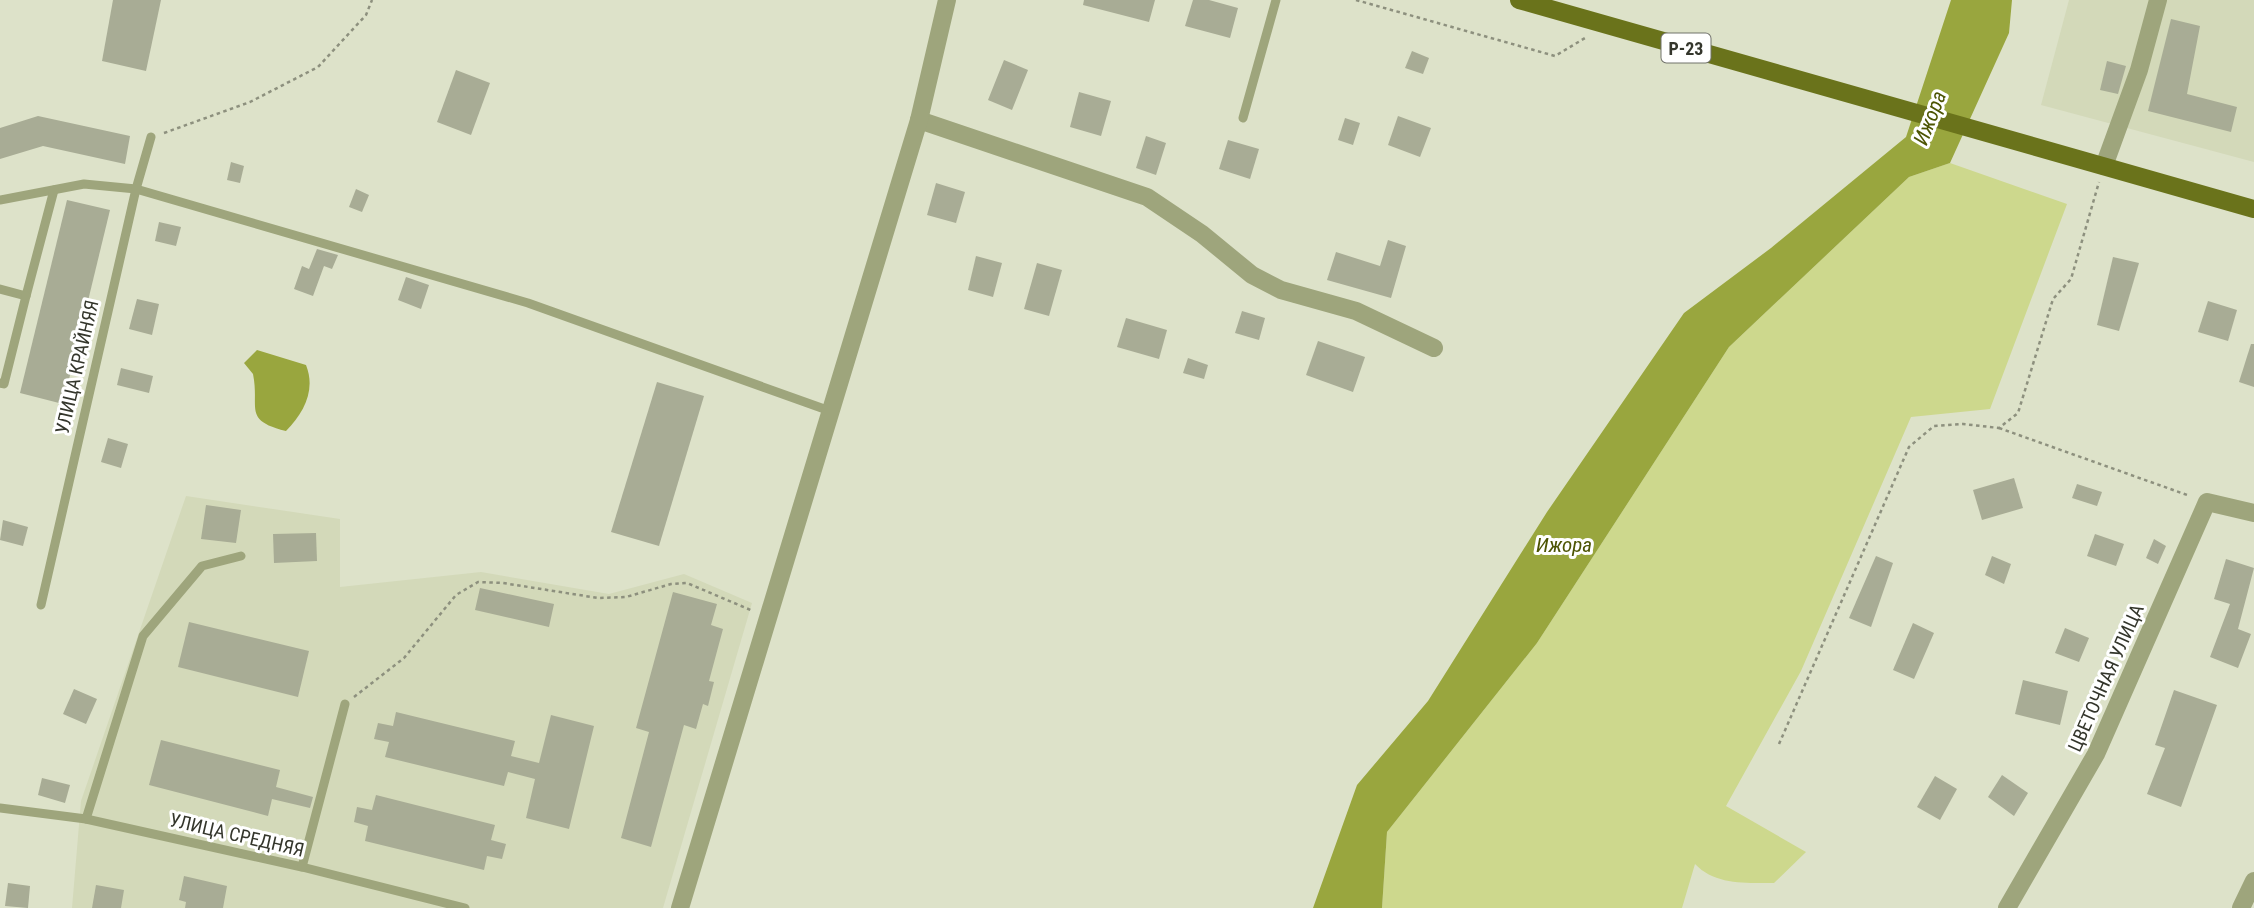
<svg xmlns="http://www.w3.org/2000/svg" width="2254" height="908" font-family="'Roboto Condensed',sans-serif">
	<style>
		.built { fill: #d3d9b9 }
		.green { fill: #cdd88d }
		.water { fill: #99a63e }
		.building { fill: #a8ac95 }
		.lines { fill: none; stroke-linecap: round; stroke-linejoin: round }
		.path { stroke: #8d907e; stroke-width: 2.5; stroke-dasharray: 3.5 3.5; stroke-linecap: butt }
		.lane { stroke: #9ea57c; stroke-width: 9 }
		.street { stroke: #9ea57c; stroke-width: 18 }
		.primary { stroke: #6a731b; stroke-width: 18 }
		.labels { text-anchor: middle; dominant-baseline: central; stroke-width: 6; stroke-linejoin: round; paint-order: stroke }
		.shield { fill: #fff; stroke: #71726b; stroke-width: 2 }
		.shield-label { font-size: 18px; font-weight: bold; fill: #34362c }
		.street-label { font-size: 19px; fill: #34362c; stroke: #fff }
		.water-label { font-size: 21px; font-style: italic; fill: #4d5504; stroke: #fff }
	</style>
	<rect width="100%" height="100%" fill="#dde2c9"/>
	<g class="built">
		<path d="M2069,0h185v162l-213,-57z"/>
		<path d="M186,496l154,23v68l141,-15 128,22 75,-20 68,29 -89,305h-591l9,-107z"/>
	</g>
	<path class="green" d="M1950,163l117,41 -77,205 -79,8 -110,254 -75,135 80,46 -32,31c-29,0 -59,2 -79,-19l-13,44h-300l5,-76 150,-189 192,-296 180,-170z"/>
	<g class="water">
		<path d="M1951,0h61l-3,33 -59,130 -41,14 -180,170 -192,296 -150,189 -5,76h-69l44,-123 71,-84 119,-189 137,-199 87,-65 135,-111z"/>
		<path d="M257,350l49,15c10,25 -2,48 -20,66 -44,-11 -26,-23 -33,-57l-9,-11z"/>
	</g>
	<g class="building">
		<path d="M113,0h48l-15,71 -44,-10z"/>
		<path d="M1084,0h71l-6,22 -66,-17z"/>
		<path d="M1193,0h16l29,8 -8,30 -45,-12z"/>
		<path d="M2171,19l29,7 -13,68 50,13 -6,25 -83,-21z"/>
		<path d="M1412,51l17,7 -6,16 -18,-6z"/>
		<path d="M1004,60l24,10 -16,40 -24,-10z"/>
		<path d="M2107,61l19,5 -8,28 -18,-4z"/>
		<path d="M456,70l34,13 -19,52 -34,-13z"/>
		<path d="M1079,92l32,9 -10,35 -31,-9z"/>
		<path d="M38,116l92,20 -5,28 -82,-18 -43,13v-31z"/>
		<path d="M1398,116l33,12 -11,29 -32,-12z"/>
		<path d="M1345,118l15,5 -7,22 -15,-5z"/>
		<path d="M1146,136l20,7 -10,32 -20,-7z"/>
		<path d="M1228,140l31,9 -9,30 -31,-10z"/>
		<path d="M231,162l13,4 -4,17 -13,-3z"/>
		<path d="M936,183l29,9 -9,31 -29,-8z"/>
		<path d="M356,189l13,6 -7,17 -13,-5z"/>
		<path d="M67,200l43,10 -47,194 -43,-11z"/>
		<path d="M159,222l22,5 -5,19 -21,-5z"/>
		<path d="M1388,240l18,6 -15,52 -64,-18 9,-28 44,14z"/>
		<path d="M317,249l21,6 -6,14 -8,-3 -11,30 -19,-7 8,-23 7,3z"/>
		<path d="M976,256l26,7 -9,34 -25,-7z"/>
		<path d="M2113,257l26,6 -20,68 -22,-6z"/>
		<path d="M1037,263l25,7 -13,46 -25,-7z"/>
		<path d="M406,277l23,8 -8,24 -23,-9z"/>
		<path d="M137,299l22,5 -7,31 -23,-6z"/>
		<path d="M2208,301l29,9 -9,31 -30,-9z"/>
		<path d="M1242,311l23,7 -6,22 -24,-7z"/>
		<path d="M1126,318l41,12 -8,29 -42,-12z"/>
		<path d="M1318,341l47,16 -12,35 -47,-17z"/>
		<path d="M2251,344h3v43l-15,-5z"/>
		<path d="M1188,358l20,7 -4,14 -21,-6z"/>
		<path d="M121,368l32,8 -4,17 -32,-8z"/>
		<path d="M657,382l47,14 -45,150 -48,-14z"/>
		<path d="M108,438l20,6 -7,24 -20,-6z"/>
		<path d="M2014,478l9,30 -41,12 -9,-30z"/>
		<path d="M2077,484l25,8 -5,14 -25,-8z"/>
		<path d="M206,505l35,5 -5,33 -35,-4z"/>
		<path d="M3,520l25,7 -5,19 -23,-6z"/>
		<path d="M316,533l1,28 -43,2 -1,-29z"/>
		<path d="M2095,534l29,10 -8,22 -29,-10z"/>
		<path d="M2154,539l12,7 -8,18 -12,-6z"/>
		<path d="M1876,556l17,7 -22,64 -22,-9z"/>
		<path d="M1992,556l19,8 -7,20 -19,-9z"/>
		<path d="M2226,559l28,9 -16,61 13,5 -13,34 -28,-11 20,-53 -16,-5z"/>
		<path d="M480,588l74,16 -5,23 -74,-17z"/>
		<path d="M673,592l44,12 -6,21 12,4 -14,52 5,1 -6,24 -5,-2 -7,25 -12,-4 -33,122 -30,-9 28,-106 -13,-4z"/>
		<path d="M189,622l120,29 -11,46 -120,-30z"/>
		<path d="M1913,623l21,10 -20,46 -21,-9z"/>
		<path d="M2065,628l24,10 -10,24 -24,-9z"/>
		<path d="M2023,680l45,11 -8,34 -45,-11z"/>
		<path d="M74,689l23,10 -11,25 -23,-10z"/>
		<path d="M2174,690l43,15 -36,102 -34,-13 18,-46 -10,-3z"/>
		<path d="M396,712l119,29 -4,15 28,7 12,-48 43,11 -25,103 -43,-11 9,-39 -27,-7 -4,14 -119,-29 4,-15 -15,-3 4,-16 15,3z"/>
		<path d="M161,740l119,30 -4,17 37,10 -3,11 -38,-9 -4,17 -119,-31z"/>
		<path d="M2002,775l26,18 -14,23 -26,-19z"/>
		<path d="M1935,776l22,13 -17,31 -23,-13z"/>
		<path d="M42,778l28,7 -5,18 -27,-8z"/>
		<path d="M376,795l119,30 -4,15 15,4 -4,15 -15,-3 -3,14 -119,-29 3,-15 -14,-4 3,-15 15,3z"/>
		<path d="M184,876l43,10 -4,22h-38l1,-6 -7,-2z"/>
		<path d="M8,883l22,3 -2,22 -23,-2z"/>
		<path d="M96,885l28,5 -3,18h-29z"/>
	</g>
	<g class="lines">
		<g class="path">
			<path d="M1356,0l199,56 30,-18"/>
			<path d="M164,133l86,-31 68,-35 48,-52 6,-15"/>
			<path d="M1999,428l191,68"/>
			<path d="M354,697l50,-39 52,-63 22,-13 25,1 95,15 28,-1 45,-13 16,-1 66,28"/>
			<path d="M1779,744l130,-297 25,-21 29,-2 36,4 19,-15 35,-114 18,-20 28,-97"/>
		</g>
		<g class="lane">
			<path d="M1243,118l33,-118"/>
			<path d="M0,200l84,-16 52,5 392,114 302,108"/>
			<path d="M0,289l26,7 28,-106"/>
			<path d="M0,383l4,1 22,-88"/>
			<path d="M41,605l95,-416 15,-52"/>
			<path d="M0,808l86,11 216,48 163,41"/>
			<path d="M86,819l57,-183 59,-70 39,-10"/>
			<path d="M302,867l43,-163"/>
		</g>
		<g class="street">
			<path d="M919,120l228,77 55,37 50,41 29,15 75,21 78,37"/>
			<path d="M2104,166l35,-96 19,-70"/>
			<path d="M680,908l239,-788 28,-120"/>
			<path d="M2007,908l89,-154 111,-252 47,11"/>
			<path d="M2241,908l13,-27"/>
		</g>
		<path class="primary" d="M1519,0l735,209"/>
	</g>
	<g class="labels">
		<rect class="shield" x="1661.5" y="33.5" width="49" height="29" rx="5"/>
		<g class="shield-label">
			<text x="1686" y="48">Р-23</text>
		</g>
		<g class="street-label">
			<text transform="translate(77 367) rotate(-77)">УЛИЦА КРАЙНЯЯ</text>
			<text transform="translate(2106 678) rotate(-66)">ЦВЕТОЧНАЯ УЛИЦА</text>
			<text transform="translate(237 835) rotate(13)">УЛИЦА СРЕДНЯЯ</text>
		</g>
		<g class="water-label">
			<text transform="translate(1930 118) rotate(-69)">Ижора</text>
			<text x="1564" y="545">Ижора</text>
		</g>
	</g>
</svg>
